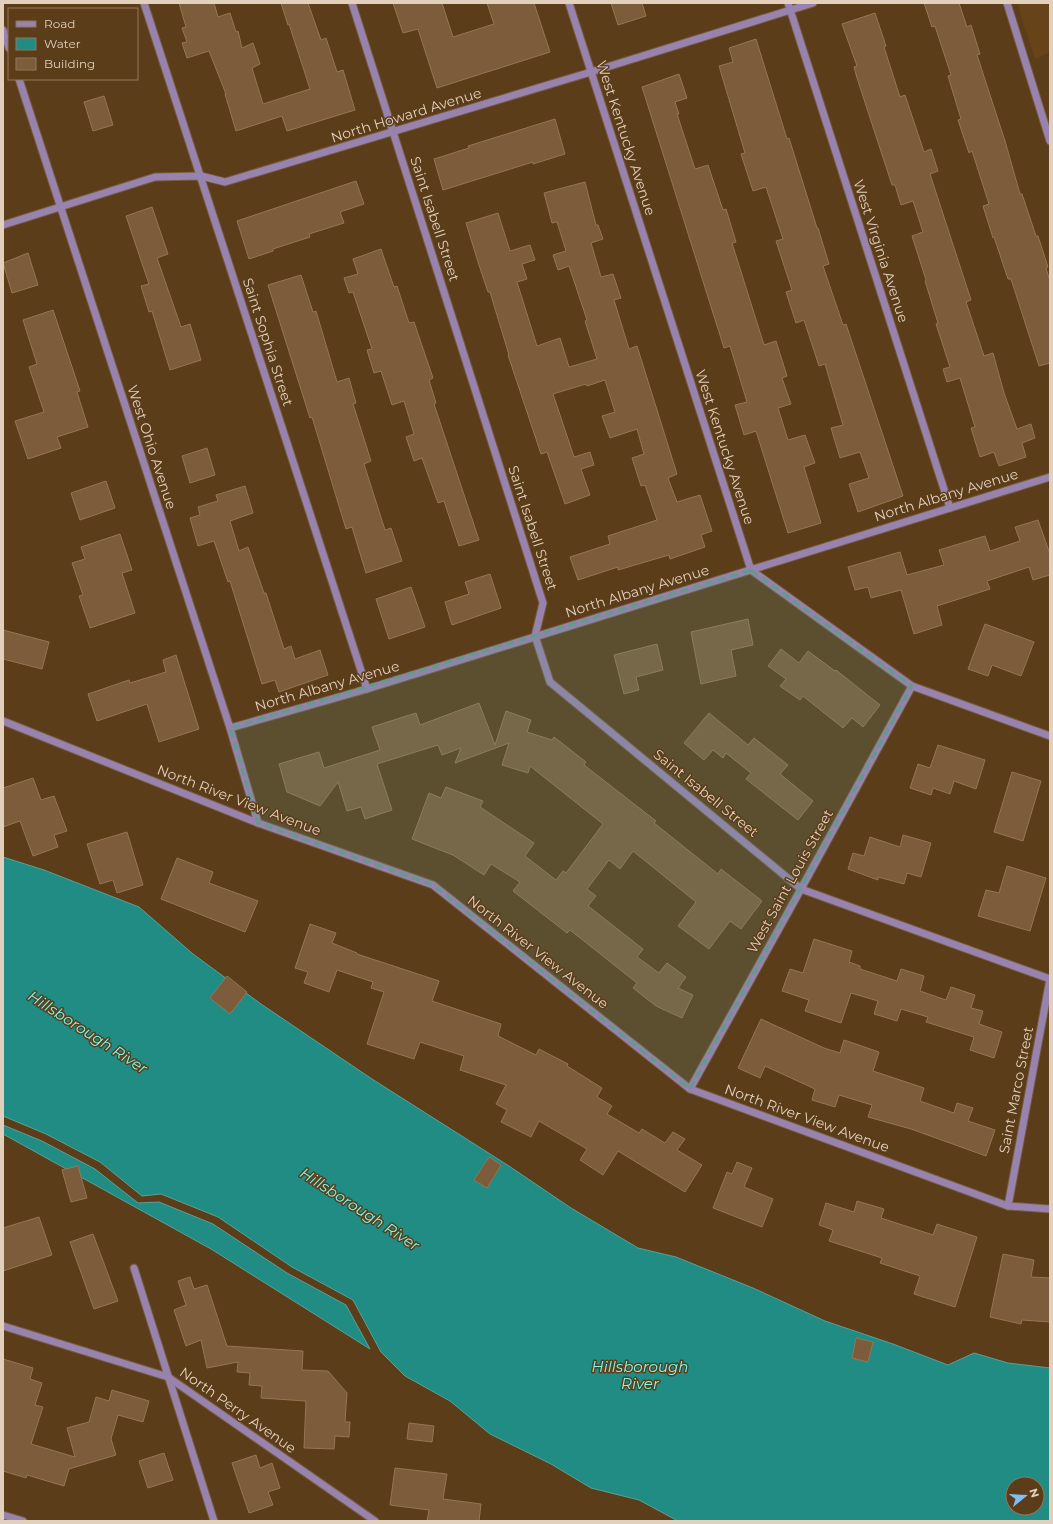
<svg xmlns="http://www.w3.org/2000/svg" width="1053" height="1524" font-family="Montserrat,sans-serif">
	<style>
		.built { fill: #664318 }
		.water { fill: #218c84; stroke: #5ba095; fill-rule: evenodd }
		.building { fill: #7c5c3a; stroke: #967552 }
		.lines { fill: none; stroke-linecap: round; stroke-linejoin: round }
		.minor-casing { stroke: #765a3b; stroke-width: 9 }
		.minor { stroke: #9882ae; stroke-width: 7 }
		.marked { fill: #639a8e; fill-opacity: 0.2; stroke: #639a8e; stroke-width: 3; stroke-dasharray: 8 5; stroke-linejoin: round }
		.labels { text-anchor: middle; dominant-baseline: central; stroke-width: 3; stroke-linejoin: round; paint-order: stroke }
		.street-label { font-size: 14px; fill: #e2d0bd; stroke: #5b3d1a }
		.water-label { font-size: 15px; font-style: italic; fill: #80f9ee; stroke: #5b3d1a }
	</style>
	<rect width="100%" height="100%" fill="#5b3d1a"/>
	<path class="built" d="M1017,3h33v49l-15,7z"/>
	<g class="water">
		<path d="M3,857l41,13 95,37 54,47 68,50 111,75 137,87 62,42 67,40 38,9 77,31 72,33 68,23 55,21 26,-12 34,10 42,5v153h-372l-39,-21 -48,-12 -40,-24 -61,-30 -40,-33 -45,-25 -24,-24 -28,-52 -61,-33 -74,-50 -57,-23 -19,2 -42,-34 -54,-28 -43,-18zM1013,1484h24v24h-24z"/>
		<path d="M3,1125l39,16 53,28 43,34 21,-1 54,22 74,49 59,32 24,44 -159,-100 -208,-115z"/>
	</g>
	<g class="building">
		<path d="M179,3h35l4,14 12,-4 6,19 2,-1 4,17 11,-5 7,21 -8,4 11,36 47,-15 -21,-65 -1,1 -7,-22h27l13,37 5,-2 11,34 6,-2 12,40 -68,21 -5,-15 -46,15 -11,-37h1l-17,-43 -22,7 -5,-15 5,-1 -5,-14 4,-1z"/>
		<path d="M393,3h49l11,34 41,-13 -7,-21h47l16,49 -113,36 -19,-59 -15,4z"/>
		<path d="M611,3h31l4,13 -28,9z"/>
		<path d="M924,3h35l8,24 4,-2 9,29 -3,1 28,86 15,53h2l14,42h2l10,31 -2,1 4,13v82l-11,3 -28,-87h-3l-14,-42 -1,1 -10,-32 6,-2 -17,-53 -3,2 -11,-33 3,-1 -13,-43 3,-1 -16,-49 -3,1z"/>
		<path d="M875,13l11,33 -2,1 16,50 5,-2 19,57 7,-3 7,22 -8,3 41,126 -5,2 18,54 9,-3 11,40 13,36 14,-5 4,14 -13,5 4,14 -27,9 -5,-14 -14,5 -9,-29 4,-1 -15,-49 -13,4 -4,-13 7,-2 -14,-43 2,-1 -13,-42 1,-1 -14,-44 11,-4 -10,-31 -12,4 -6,-20h-3l-35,-107 -3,-11 3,-1 -15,-42z"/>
		<path d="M756,39l31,100 2,-1 28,90h1l11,36 -6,2 20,59 3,-1 57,172 -45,16 -9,-28 20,-6 -9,-26 -20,6 -9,-30 12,-3 -18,-61 -6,2 -15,-46 -8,3 -10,-31 6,-2 -16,-49 7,-2 -17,-52 -13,4 -12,-37 4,-1 -26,-87 14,-4 -4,-14z"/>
		<path d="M679,74l8,24 -12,4 4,12h-2l18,55 13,-4 15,45 3,-1 10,33 -4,1 32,102 12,-4 11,35 -5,2 9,26 -13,4 10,32 17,-5 10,28 -11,4 17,56 -33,10 -32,-102 -12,4 -9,-30 12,-3 -17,-56 -6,2 -82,-261z"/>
		<path d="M104,96l9,29 -20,6 -9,-29z"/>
		<path d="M555,119l10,35 -32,10v-2l-90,28 -9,-31 35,-11 -1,-2z"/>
		<path d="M356,181l8,23 -24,8 4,11 -35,11 1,3 -37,12v2l-24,8 -12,-38z"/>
		<path d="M585,182l11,43h2l5,14 -12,4 10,34 12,-3 8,24 -7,2 15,49 8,-3 40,128 -9,4 9,24 23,-7 12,36 -11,4 4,12 -35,12 -1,-4 -51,15v-3l-40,13 -8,-23 40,-13 -2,-8 49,-16 -12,-35 -4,1 -9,-28 12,-4 -7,-25 -27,9 -8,-22 13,-4 -10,-32 -18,6 -1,-2 -33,10 21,63 16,-5 4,13 -13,4 9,26 -25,9 -18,-52 -6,2 -33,-99h1l-19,-63h-2l-10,-30 -12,-39 32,-10 12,38 20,-6 5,15 -13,4 5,15 -10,3 20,64 23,-8 9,29 28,-8 -12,-38 2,-1 -18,-54 -11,4 -5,-15 13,-4 -9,-29 -5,1 -8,-30z"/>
		<path d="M152,207l16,47 -11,4 24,69 9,-3 11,36 -31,10 -18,-59 -3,1 -8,-26 8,-2 -23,-68z"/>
		<path d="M381,249l13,38 3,-1 12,37 5,-1 19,56 -4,2 7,23 -2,1 45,136 -20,6 -15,-45 -6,2 -16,-45 -8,3 -8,-24 8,-3 -10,-33 -12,4 -11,-34 -7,2 -7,-23 5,-1 -19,-57 -4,1 -5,-15 14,-4 -5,-15z"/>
		<path d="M28,253l10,32 -26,8 -9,-30z"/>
		<path d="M301,275l12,37 3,-1 21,71 12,-4 7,25 -3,1 18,57 -7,3 21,66 6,-2 11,33 -36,12 -14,-46 -6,2 -34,-112 -2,1 -42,-133z"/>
		<path d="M53,310l27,81 -3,1 11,35 -31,10 4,11 -33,11 -13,-38 29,-9 -15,-45 8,-3 -14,-44z"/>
		<path d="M207,448l8,27 -25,8 -8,-27z"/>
		<path d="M106,481l9,27 -35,12 -9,-27z"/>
		<path d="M245,486l8,27 -23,8 9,30 9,-4 16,46h2l18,56 7,-3 4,13 25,-9 8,25 -49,17 -4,-12 -13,4 -32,-103 -2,1 -14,-41 -16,5 -8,-28 10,-3 -2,-8 20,-6 -2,-6z"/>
		<path d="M1038,520l12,34v21l-17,5 -4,-13 -42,14 3,8 -53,17 5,19 -28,9 -13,-44 -30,8 -3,-11 -13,3 -7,-23 52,-15 7,23 37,-10 -5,-15 46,-14 5,15 30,-10 -5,-14z"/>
		<path d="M120,534l12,36 -10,3 13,40 -45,15 -11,-32 4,-1 -11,-32 13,-4 -4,-12z"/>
		<path d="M490,574l11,34 -49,17 -7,-23 24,-8 -4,-12z"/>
		<path d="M411,587l14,40 -36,12 -13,-40z"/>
		<path d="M748,619l5,26 -22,5 5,26 -35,8 -10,-52z"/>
		<path d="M985,624l49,18 -13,34 -29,-11 -4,11 -20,-7z"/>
		<path d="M3,630l46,12 -7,27 -39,-10z"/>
		<path d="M657,644l6,26 -27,7 3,13 -15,4 -10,-39z"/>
		<path d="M781,649l18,14 9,-12 27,20 1,-1 44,35 -17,22 -11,-9 -9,10 -40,-32 -3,4 -20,-14 6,-7 -18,-13z"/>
		<path d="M176,655l23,74 -40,13 -12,-38 -50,17 -9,-27 41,-14 1,3 36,-11 -3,-12z"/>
		<path d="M479,703l16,42 11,-34 25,9 -4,12 25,8 2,-3 32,25 -2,3 72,56 -2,2 64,51 3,-5 41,32 -21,28 -11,-8 -21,28 -31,-23 18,-24 -63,-51 -13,18 -11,-9 -22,29 9,7 -8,10 55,43 -6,8 22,16 8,-10 19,14 -8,11 15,7 -11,23 -26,-12 -23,-18 4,-5 -67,-53 -3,3 -54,-42 7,-9 -29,-18 -7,11 -31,-20 -41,-16 17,-46 12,5 5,-11 37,14 -3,6 54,36 -9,13 31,24 7,-9 3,2 37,-49 -73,-58 -2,7 -26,-8 7,-22 -54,20 6,-15 -19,7 -4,-10 -61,19 15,46 -27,9 -4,-12 -14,4 -9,-29 -18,24 -33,-14 -8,-28 40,-12 5,16 56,-18 -8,-23 44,-14 4,12z"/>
		<path d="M709,713l39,32 6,-7 34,27 -8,9 33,27 -15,19 -52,-41 5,-6 -25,-20 -3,5 -10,-8 -9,10 -20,-17z"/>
		<path d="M938,745l47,15 -9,29 -22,-8 -4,13 -17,-6 -2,7 -21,-7 8,-24 12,4z"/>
		<path d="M1012,772l29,9 -18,60 -29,-9z"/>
		<path d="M33,778l8,22 13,-4 13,35 -13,4 4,12 -25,9 -13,-35 -17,6v-39z"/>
		<path d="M127,832l16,53 -26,8 -4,-13 -13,4 -13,-40z"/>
		<path d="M903,835l28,8 -10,34 -14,-4 -3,11 -26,-7v3l-30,-11 5,-16 11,3 6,-19 30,10z"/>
		<path d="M177,858l36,14 -4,11 49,18 -13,31 -84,-33z"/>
		<path d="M1007,866l39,12 -16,53 -52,-15 8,-26 13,3z"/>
		<path d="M310,924l26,9 -4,10 25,10v1l82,27 -7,20 69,23 -3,12 38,19 3,-6 29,15 -1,2 35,22 -5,9 15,9 -5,8 32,19 3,-4 23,14 8,-11 12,7 -8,11 25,15 -17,27 -67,-41 -15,24 -23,-15 7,-11 -48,-28 -8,16 -30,-15 6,-12 -11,-6 10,-19 -46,-15 4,-14 -44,-14 -6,17 -47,-15 17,-52 -13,-4 2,-6 -36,-12 -8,22 -25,-9 4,-11 -13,-4z"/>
		<path d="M814,939l38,12 -3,11 11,4v3l37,12 4,-12 23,7 -4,15 26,9 5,-13 24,8 -4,13 12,3 -4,13 23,8 -8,26 -24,-8 4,-13 -48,-15 2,-5 -27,-8 -4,12 -23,-7 4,-13 -27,-8 -10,30 -36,-12 4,-11 -27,-9 8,-22 13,4z"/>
		<path d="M227,976l20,16 -17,22 -20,-16z"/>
		<path d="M761,1019l63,29 16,5 4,-13 35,12 -6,19 51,17 -4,13 34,12 3,-10 16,5 -5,13 27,9 -9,26 -75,-27 -43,-12 4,-12 -33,-10 -4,12 -23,-7 3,-11 -50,-23 -5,12 -22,-10z"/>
		<path d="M489,1157l12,8 -14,23 -13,-8z"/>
		<path d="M737,1162l15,6 -8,19 29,12 -11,28 -49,-19 14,-36 5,2z"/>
		<path d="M78,1166l9,32 -16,4 -9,-32z"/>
		<path d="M857,1201l27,8 -3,9 52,17 4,-11 40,13 -22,70 -41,-13 6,-18 -40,-13 2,-5 -53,-17 4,-11 -14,-5 7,-22 28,9z"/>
		<path d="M39,1217l13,38 -49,16v-43z"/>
		<path d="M93,1234l25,67 -24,8 -24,-67z"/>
		<path d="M1003,1254l31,6 -3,17 19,1v44l-28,-2 -1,4 -31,-7z"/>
		<path d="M190,1277l4,12 13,-4 20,61 76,5 -1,19 26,1 19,22 -2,29h5l-1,15 -14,-1 -1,13 -30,-1 2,-47 -45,-3 1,-12 -13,-1 1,-12 -13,-1 1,-10 -31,6 -6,-28 -15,6 -12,-36 12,-5 -8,-24z"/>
		<path d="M856,1338l17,4 -5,20 -16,-4z"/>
		<path d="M3,1359l30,9 -3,11 12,4 -7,22 8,2 -12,37 44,13 -8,-29 22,-6 7,-25 13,4 3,-11 37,11 -6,21 -25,-7 -7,24 5,16 -47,14 -5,17 -37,-11 -1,3 -23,-7z"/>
		<path d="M409,1423l25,3 -2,16 -25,-3z"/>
		<path d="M164,1453l9,27 -25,8 -9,-27z"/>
		<path d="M256,1455l4,13 12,-5 8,25 -12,4 5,13 -24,8 -17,-50z"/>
		<path d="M395,1468l52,6 -4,25 38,5 -2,17h-52l2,-11 -39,-5z"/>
	</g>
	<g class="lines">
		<defs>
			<g id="minor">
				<path d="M144,3l223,686"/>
				<path d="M352,3l191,600 -8,33 15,46 251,207 249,90"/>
				<path d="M569,3l182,567 161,116 138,50"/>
				<path d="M788,3l162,505"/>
				<path d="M1007,3l43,138"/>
				<path d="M3,30l6,18"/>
				<path d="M19,79l211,649 28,95"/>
				<path d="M3,225l152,-48 46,-1 24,6 366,-110 222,-69"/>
				<path d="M3,721l255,102 175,62 257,204 318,117 42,3"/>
				<path d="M230,728l137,-39 683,-212"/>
				<path d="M690,1089l111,-200 111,-203"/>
				<path d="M1008,1206l42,-227"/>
				<path d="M134,1268l80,253"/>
				<path d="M3,1326l165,51 207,144"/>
				<path d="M3,1515l20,6"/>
			</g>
		</defs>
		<use href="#minor" class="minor-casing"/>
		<use href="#minor" class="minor"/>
	</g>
	<path class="marked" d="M751,570l161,116 -222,403 -257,-204 -175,-62 -28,-95z"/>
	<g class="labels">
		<g class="street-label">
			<text transform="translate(406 115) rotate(-17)">North Howard Avenue</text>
			<text transform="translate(626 138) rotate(72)">West Kentucky Avenue</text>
			<text transform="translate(435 219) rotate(72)">Saint Isabell Street</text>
			<text transform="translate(881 251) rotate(72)">West Virginia Avenue</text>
			<text transform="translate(268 342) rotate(72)">Saint Sophia Street</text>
			<text transform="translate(152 447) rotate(72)">West Ohio Avenue</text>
			<text transform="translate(725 447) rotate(72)">West Kentucky Avenue</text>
			<text transform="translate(946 495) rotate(-17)">North Albany Avenue</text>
			<text transform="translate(533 528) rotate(72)">Saint Isabell Street</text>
			<text transform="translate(637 591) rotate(-17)">North Albany Avenue</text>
			<text transform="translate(327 686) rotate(-16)">North Albany Avenue</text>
			<text transform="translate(706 793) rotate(39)">Saint Isabell Street</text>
			<text transform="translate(239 800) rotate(21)">North River View Avenue</text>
			<text transform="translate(790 881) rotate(-61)">West Saint Louis Street</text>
			<text transform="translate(538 952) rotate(38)">North River View Avenue</text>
			<text transform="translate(1016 1090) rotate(-79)">Saint Marco Street</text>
			<text transform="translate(807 1118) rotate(20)">North River View Avenue</text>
			<text transform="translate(238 1410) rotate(35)">North Perry Avenue</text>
		</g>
		<g class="water-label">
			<text transform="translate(88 1032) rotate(33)">Hillsborough River</text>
			<text transform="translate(360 1209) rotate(33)">Hillsborough River</text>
			<text x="640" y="1366">Hillsborough<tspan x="640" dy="17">River</tspan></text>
		</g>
	</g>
	<rect width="1053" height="1524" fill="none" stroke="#e2d0bd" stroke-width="8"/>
	<rect x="8" y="8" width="130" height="72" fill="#5b3d1a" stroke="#91785b"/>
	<rect x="16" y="21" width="20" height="6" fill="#9882ae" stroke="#91785b"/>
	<text x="44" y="28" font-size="12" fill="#e2d0bd">Road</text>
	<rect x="16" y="38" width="20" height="12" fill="#218c84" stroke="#91785b"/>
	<text x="44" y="48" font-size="12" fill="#e2d0bd">Water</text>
	<rect x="16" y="58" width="20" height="12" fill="#7c5c3a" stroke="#91785b"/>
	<text x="44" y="68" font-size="12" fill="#e2d0bd">Building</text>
	<g transform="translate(1025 1496) rotate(72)"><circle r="19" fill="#5b3d1a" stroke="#91785b"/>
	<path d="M0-3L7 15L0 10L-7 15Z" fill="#7dbef9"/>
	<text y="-6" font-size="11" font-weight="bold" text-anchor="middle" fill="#e2d0bd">N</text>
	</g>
</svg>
